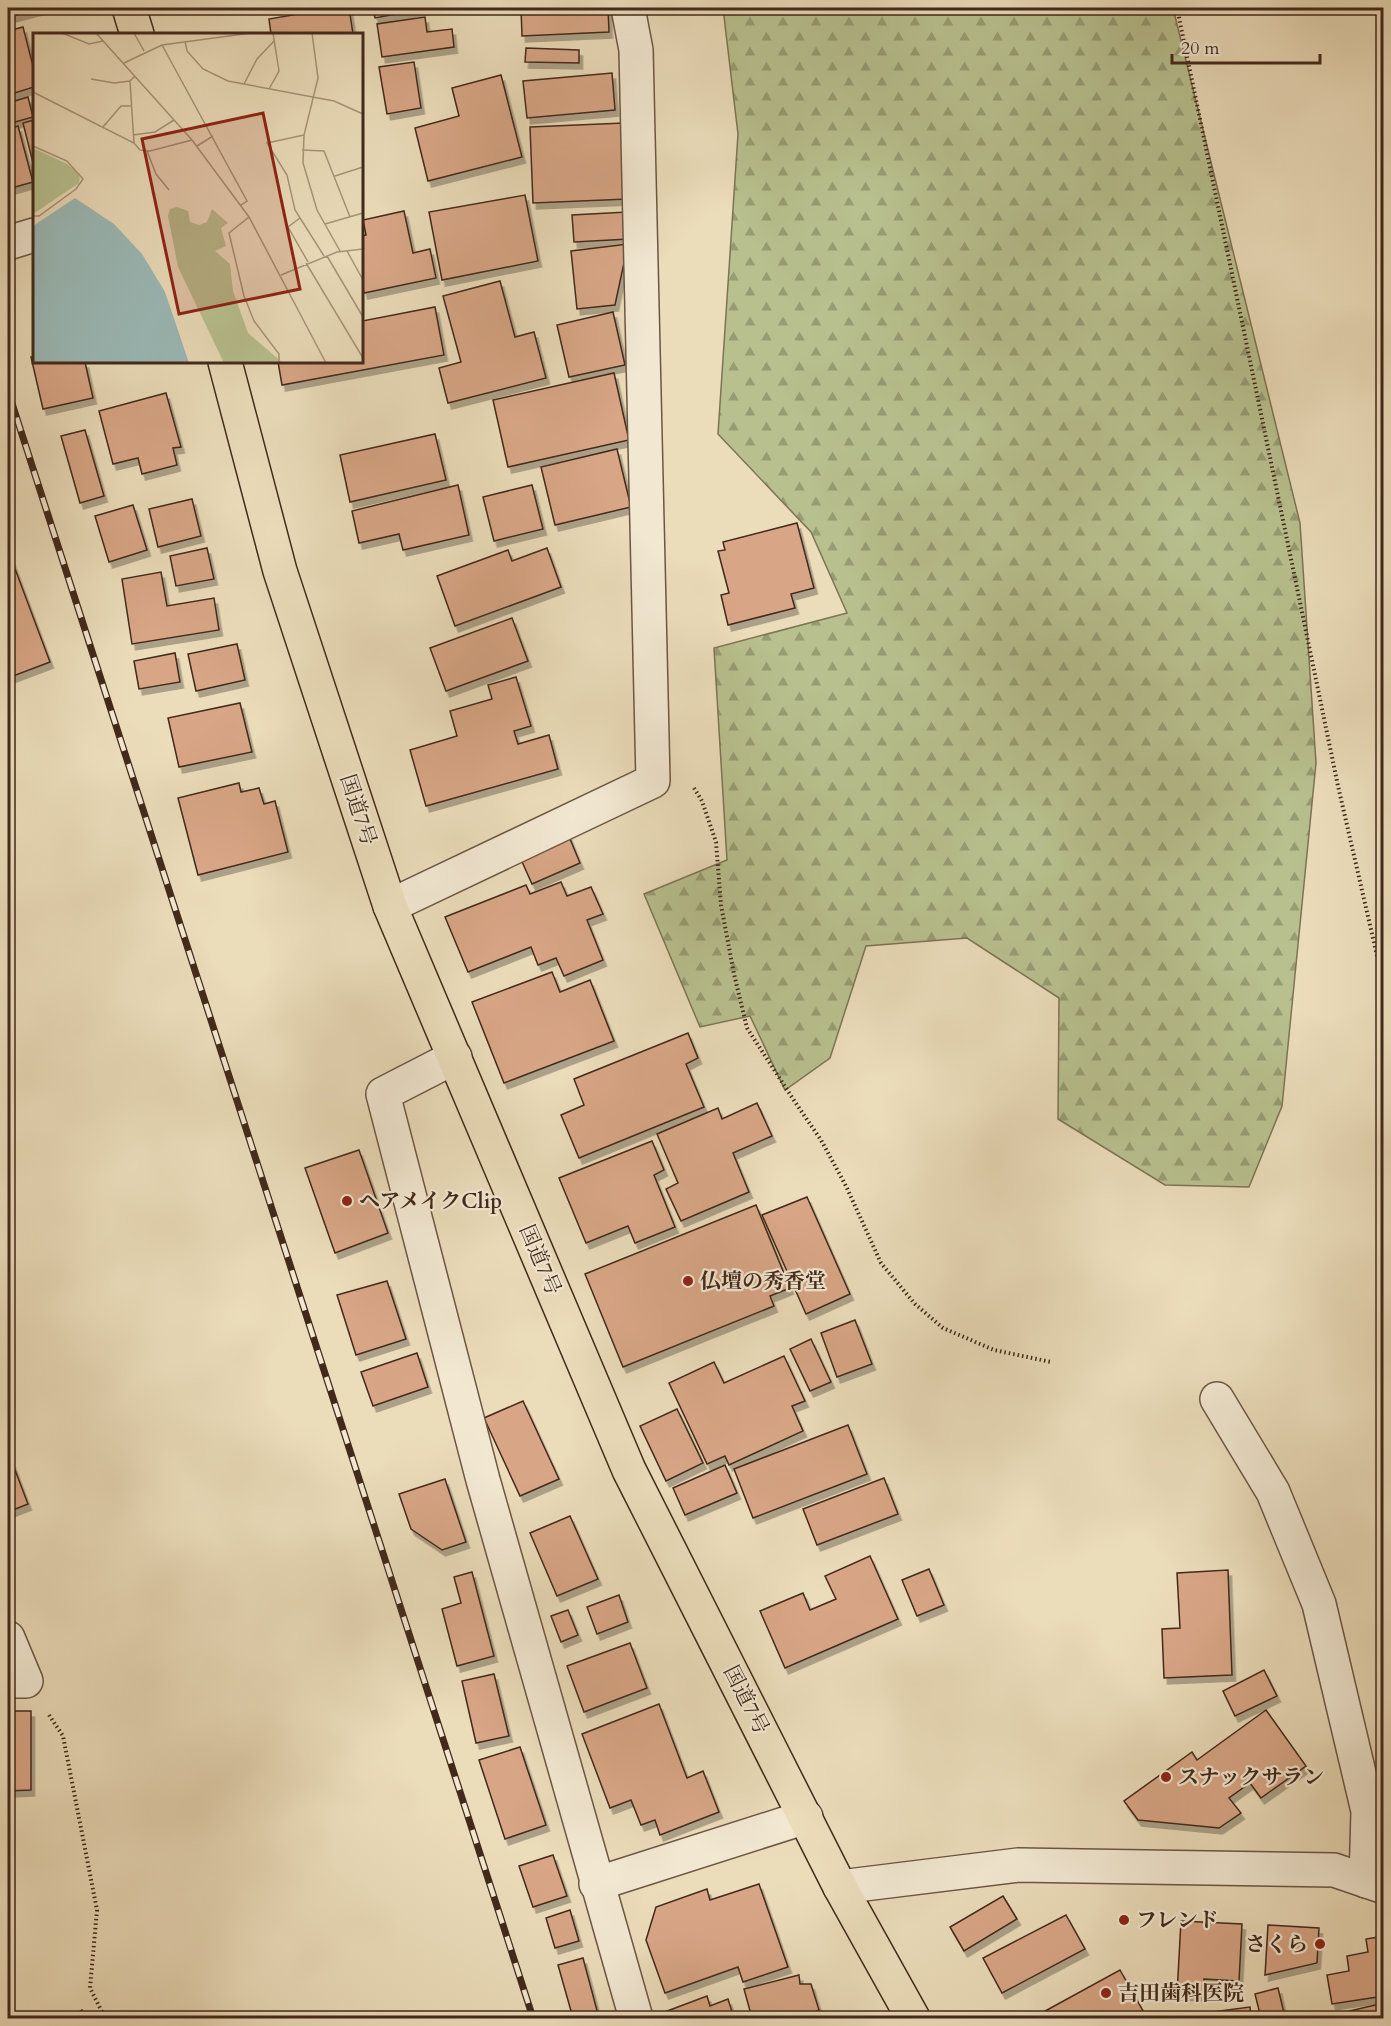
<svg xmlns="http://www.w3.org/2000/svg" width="1391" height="2026" font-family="Cardo,'Noto Serif JP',serif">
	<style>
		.forest { fill: url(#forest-firs); stroke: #7d7455; stroke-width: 1.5 }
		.building { fill: #d8a686; stroke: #42291b; stroke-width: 1.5; filter: url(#shadow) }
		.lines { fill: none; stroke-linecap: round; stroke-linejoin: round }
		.minor-casing { stroke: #6c5643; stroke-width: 36 }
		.tertiary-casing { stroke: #6c5643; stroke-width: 36 }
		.trunk-casing { stroke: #42291b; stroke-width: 36 }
		.path { stroke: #42291b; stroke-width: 4; stroke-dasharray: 1.5 3; stroke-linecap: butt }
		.minor { stroke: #f2e8d2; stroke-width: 33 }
		.tertiary { stroke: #f2e8d2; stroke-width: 33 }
		.trunk { stroke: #ebdcba; stroke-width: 33 }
		.rail-casing { stroke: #42291b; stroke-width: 7 }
		.rail { stroke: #f2e8d2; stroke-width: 4.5; stroke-dasharray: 14; stroke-linecap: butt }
		.poi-dot { fill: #8f2418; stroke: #f2e8d2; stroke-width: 2 }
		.labels { text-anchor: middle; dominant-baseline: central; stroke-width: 4.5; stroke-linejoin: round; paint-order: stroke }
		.street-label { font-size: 21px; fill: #42291b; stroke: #f2e8d2 }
		.poi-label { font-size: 21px; font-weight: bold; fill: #42291b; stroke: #f2e8d2; text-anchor: start }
		.inset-road { fill: none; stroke: #a7947a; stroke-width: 1.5 }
		.view { fill: #8f2418; fill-opacity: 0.15; stroke: #8f2418; stroke-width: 3 }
		.inset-edge { fill: none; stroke: #42291b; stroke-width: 3 }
	</style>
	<defs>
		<pattern id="forest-firs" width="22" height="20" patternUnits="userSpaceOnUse" patternTransform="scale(1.5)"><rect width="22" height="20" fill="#b8c08f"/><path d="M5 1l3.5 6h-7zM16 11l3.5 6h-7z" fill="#979c74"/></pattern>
		<filter id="shadow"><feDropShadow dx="3.5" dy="6" stdDeviation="0" flood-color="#0004"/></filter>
	</defs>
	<rect width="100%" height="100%" fill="#ebdcba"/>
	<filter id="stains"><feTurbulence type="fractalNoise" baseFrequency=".00333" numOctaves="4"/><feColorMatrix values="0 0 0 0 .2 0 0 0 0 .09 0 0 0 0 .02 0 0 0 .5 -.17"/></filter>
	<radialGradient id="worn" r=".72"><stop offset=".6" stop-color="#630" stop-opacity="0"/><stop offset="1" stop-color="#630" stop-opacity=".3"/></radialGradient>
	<path class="forest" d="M723,8h450l127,515 16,240 -34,343 -33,81 -84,-2 -107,-66 1,-121 -92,-60 -101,8 -36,112 -45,32 -35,-74 -50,11 -56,-133 83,-34 -13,-212 133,-35 -36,-81 -93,-98 20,-300z"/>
	<g class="building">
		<path d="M8,8h35l-35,9z"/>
		<path d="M333,8h16l4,26h-84h2l-2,-15z"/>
		<path d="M373,8h56l-54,10z"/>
		<path d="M521,8h87l1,24 -87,4z"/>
		<path d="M425,17l2,15 25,-3 2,18 -72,10 -5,-33z"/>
		<path d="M23,27l11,43v17l-26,8v-64z"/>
		<path d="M526,48l53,2v13l-54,-1z"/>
		<path d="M414,62l7,46 -34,6 -8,-47z"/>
		<path d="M612,73l3,37 -88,8 -4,-37z"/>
		<path d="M501,75l21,82 -94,24 -13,-53 44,-12 -7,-28z"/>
		<path d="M28,97l5,20 -25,7v-21z"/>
		<path d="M34,120v47l-11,-44z"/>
		<path d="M624,123l4,76 -95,4 -3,-76z"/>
		<path d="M18,126l15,56 -25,7v-60z"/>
		<path d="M525,195l13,66 -96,19 -13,-68z"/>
		<path d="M404,211l9,42 17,-4 6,29 -72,15 -2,-10v-47l4,-1 -3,-15z"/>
		<path d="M627,212l2,27 -55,3 -2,-27z"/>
		<path d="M628,244l-13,61 -38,4 -6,-58z"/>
		<path d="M500,281l15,56 19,-5 12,46 -98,25 -9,-35 22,-6 -18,-66z"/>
		<path d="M435,307l9,48 -162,30 -4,-23h84v-41z"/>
		<path d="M613,312l12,53 -56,12 -12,-52z"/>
		<path d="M31,357h3v5h51l8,36 -50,11z"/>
		<path d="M614,373l15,67 -121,27 -15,-67z"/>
		<path d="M166,393l15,54 -8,1 4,17 -35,9 -4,-16 -25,6 -14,-53z"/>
		<path d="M85,430l19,66 -24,7 -19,-67z"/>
		<path d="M435,434l11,46 -96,22 -10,-47z"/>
		<path d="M617,449l14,58 -76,18 -14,-58z"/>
		<path d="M458,485l11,50 -66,15 -4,-16 -40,9 -7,-32z"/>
		<path d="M532,485l11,44 -49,12 -11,-44z"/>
		<path d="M192,499l9,37 -43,11 -9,-38z"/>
		<path d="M133,505l14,45 -38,12 -14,-46z"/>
		<path d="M797,523l17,65 -23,6 4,14 -67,17 -7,-30 8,-2 -11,-42 7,-1 -2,-8z"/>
		<path d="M207,548l7,31 -38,7 -6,-30z"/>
		<path d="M547,548l14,39 -106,39 -18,-50 71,-26 4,11z"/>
		<path d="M8,550l42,112 -42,16z"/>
		<path d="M161,572l6,34 47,-8 5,32 -87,14 -10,-65z"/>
		<path d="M512,618l16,43 -82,30 -16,-43z"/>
		<path d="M237,644l8,36 -49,11 -8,-37z"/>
		<path d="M175,653l5,29 -41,7 -5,-28z"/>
		<path d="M516,677l15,49 -17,5 4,13 31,-9 9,34 -132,37 -16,-56 47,-14 -7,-25 42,-12 -4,-14z"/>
		<path d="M240,703l12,49 -73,15 -11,-49z"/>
		<path d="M239,783l2,9 18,-4 5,16 11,-3 13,51 -90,23 -20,-77z"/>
		<path d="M568,834l12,29 -48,21 -13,-29z"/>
		<path d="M561,882l6,14 24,-9 12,27 -16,6 16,40 -39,16 -8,-18 -18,7 -7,-18 -63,25 -23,-55 81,-32 4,9z"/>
		<path d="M552,972l8,20 30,-12 24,61 -110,42 -32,-81z"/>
		<path d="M688,1033l10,25 -12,6 18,43 -125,51 -18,-43 23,-10 -10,-26z"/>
		<path d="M757,1103l15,33 -39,17 16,39 -68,29 -15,-32 12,-6 -21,-49 61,-26 4,11z"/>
		<path d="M652,1141l12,29 -10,5 21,52 -40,16 -7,-17 -42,17 -27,-65z"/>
		<path d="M359,1150l29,83 -53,20 -30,-85z"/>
		<path d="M807,1197l43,97 -44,20 -44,-99z"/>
		<path d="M756,1205l34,83 -20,8 4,10 -151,61 -38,-93z"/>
		<path d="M387,1281l19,58 -50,16 -19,-60z"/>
		<path d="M855,1320l17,44 -35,13 -16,-44z"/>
		<path d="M811,1339l20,43 -21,9 -20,-42z"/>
		<path d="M417,1353l11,34 -55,19 -12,-34z"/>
		<path d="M784,1356l21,45 -13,5 11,25 -74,34 -4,-9 -18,8 -38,-81 45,-21 10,21z"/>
		<path d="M523,1401l36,78 -39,17 -36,-78z"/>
		<path d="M677,1409l26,54 -37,18 -26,-55z"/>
		<path d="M848,1425l19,49 -114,44 -19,-49z"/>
		<path d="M12,1462l16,42 -20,8v-48z"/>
		<path d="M725,1465l12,28 -52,22 -12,-27z"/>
		<path d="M884,1478l14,36 -81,31 -14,-36z"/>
		<path d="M445,1479l21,63 -24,8 -31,-21 -12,-35z"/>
		<path d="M570,1516l28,63 -41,17 -27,-63z"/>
		<path d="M870,1556l28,63 -113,49 -25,-57 43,-18 7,17 26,-11 -11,-23z"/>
		<path d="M929,1569l15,36 -27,11 -15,-36z"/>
		<path d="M1228,1570l4,105 -68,3 -2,-49 18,-1 -3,-55z"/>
		<path d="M472,1572l22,84 -37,10 -15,-57 19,-6 -7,-26z"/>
		<path d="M619,1595l9,27 -31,12 -10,-27z"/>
		<path d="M568,1610l10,25 -17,7 -10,-26z"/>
		<path d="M630,1643l17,45 -63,24 -17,-46z"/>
		<path d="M1264,1670l13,26 -42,20 -12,-25z"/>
		<path d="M494,1674l15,62 -33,7 -14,-62z"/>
		<path d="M659,1704l28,74 16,-7 16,41 -59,23 -5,-15 -14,5 -10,-25 -21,8 -28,-74z"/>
		<path d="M1266,1710l40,56 -45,32 -11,-15 -21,15 12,15 -22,15 -81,-8 -14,-19 68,-49 5,8z"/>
		<path d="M8,1711h23v79l-23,1z"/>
		<path d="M520,1747l26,78 -41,14 -26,-79z"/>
		<path d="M553,1855l14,41 -34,11 -14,-41z"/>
		<path d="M759,1884l29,83 -45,15 -5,-15 -73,26 -19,-53 10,-33 51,-18 3,11z"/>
		<path d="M1003,1896l14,23 -53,32 -14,-24z"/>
		<path d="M570,1910l9,31 -24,7 -9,-30z"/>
		<path d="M1066,1915l19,34 -83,44 -19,-35z"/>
		<path d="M1181,1921l61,3 -3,57 -35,-2 -1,16 -26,-1z"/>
		<path d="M1268,1925l51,3 -2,35 -52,12z"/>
		<path d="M1384,1936v60l-52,8 -5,-29 22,-4 -2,-15 21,-4 -2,-13z"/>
		<path d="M583,1958l16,60h-26l-15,-53z"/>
		<path d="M1120,1970l27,48h-109l-2,-2z"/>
		<path d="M799,1975l1,9h11l8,26 -16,8h-51l-8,-29z"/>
		<path d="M1278,1988l7,29 -24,1 -6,-24z"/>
		<path d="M707,1996l3,10 18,-7 5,16 9,-3 3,6h-80l-3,-5z"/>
		<path d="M1384,2003v15h-38l-1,-6z"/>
		<path d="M1250,2007l1,11h-77l-1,-1z"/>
		<path d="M82,2010l5,8h-19z"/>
	</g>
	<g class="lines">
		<defs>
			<g id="minor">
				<path d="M8,243l26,-8"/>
				<path d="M390,906l263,-125 -17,-731 -8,-42"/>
				<path d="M455,1057l-72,37 100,386 153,538"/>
				<path d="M1217,1399l56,93 46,112 49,207 -2,70"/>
				<path d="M8,1638l18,43h-18"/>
				<path d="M596,1884l210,-67"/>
			</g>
			<path id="tertiary" d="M840,1887l178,-22 316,5 50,17"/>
			<g id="trunk">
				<path d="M129,8l8,26"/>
				<path d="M225,362l55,209 110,335 239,564 211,417 73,131"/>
			</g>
		</defs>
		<use href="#minor" class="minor-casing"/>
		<use href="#tertiary" class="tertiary-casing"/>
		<use href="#trunk" class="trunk-casing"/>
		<g class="path">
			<path d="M1177,8l161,778 46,200"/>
			<path d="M694,788l8,13 14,41 5,63 13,69 13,54 48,74 26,38 25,46 35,77 34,41 28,24 51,22 57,12"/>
			<path d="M49,1715l14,21 34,174 -7,78 15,30"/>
		</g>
		<use href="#minor" class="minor"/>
		<use href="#tertiary" class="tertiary"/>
		<use href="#trunk" class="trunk"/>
		<defs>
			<path id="rail" d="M8,391l525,1627"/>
		</defs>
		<use href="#rail" class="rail-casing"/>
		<use href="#rail" class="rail"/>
	</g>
	<g class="poi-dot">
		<circle cx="347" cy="1201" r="6"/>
		<circle cx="688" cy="1281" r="6"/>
		<circle cx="1166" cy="1777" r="6"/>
		<circle cx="1124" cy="1920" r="6"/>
		<circle cx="1320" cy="1944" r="6"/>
		<circle cx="1106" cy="1993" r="6"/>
	</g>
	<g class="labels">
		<g class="street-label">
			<text transform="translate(358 810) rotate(72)">国道7号</text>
			<text transform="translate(540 1260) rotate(67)">国道7号</text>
			<text transform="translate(746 1700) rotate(63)">国道7号</text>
		</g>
		<g class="poi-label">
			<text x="359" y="1201">ヘアメイクClip</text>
			<text x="700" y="1281">仏壇の秀香堂</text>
			<text x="1178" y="1777">スナックサラン</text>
			<text x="1136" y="1920">フレンド</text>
			<text x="1308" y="1944" text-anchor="end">さくら</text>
			<text x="1118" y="1993">吉田歯科医院</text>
		</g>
	</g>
	<g transform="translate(33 33)">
		<rect width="330" height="330" fill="#ebdcba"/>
		<path d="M144,174l11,4 2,11 9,3 8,-3 5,-13 16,14 -7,5 5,18 -11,5 15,13 3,27 15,42 35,30h-59l-46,-96 -10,-51 2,-7z" fill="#b8c08f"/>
		<path d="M0,115l34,16 13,10 -1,9 -46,31z" fill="#b8c08f"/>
		<path d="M42,165l39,26 28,30 23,38 24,71h-156v-137z" fill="#9bbab8"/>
		<path class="inset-road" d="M29,0l27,11 14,-3M63,0l96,107 57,77 77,146M101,0l10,18M279,0l6,45 -14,57 -1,28 14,47 23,41M152,8l2,10 16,18 25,12 106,20 29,13M129,12l85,156 -6,4M91,30l38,-18 89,-12M58,46l23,4 16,-2M211,51l13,-25 17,-18M236,56l10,-18 -6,-38M0,59l101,51 6,7 10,1 42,-11M70,94l18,-21h11M100,102l22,-3 19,-12M271,102l-37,8 20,32 8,35 29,46M101,110l-4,-62 5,-5M0,113l34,15 16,18 -7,10 -37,27h-6M164,113l16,-10M269,117l22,1 26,66M114,118l9,23 13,16M302,143l28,-9M216,184l-20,16 15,63 10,25 25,33v9M267,185l-12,9 20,35M292,191l38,-11M314,218l16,29M294,223l36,61M273,230l57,95M248,242l56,-23 26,-3"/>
		<path class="view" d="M230,80l37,176 -121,25 -37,-175z"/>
		<rect width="330" height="330" class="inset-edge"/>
	</g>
	<rect width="1391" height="2026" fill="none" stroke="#ebdcba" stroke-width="30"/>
	<rect x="9" y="9" width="1373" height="2008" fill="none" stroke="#42291b" stroke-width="3"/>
	<rect x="15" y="15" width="1361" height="1996" fill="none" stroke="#42291b" stroke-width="1.5"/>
	<path d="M1172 54v9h148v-9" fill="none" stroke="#42291b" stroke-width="3"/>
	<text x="1181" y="54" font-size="18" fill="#42291b" stroke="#f2e8d2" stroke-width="4.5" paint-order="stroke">20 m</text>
	<rect width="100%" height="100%" filter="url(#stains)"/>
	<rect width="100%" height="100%" fill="url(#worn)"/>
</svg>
